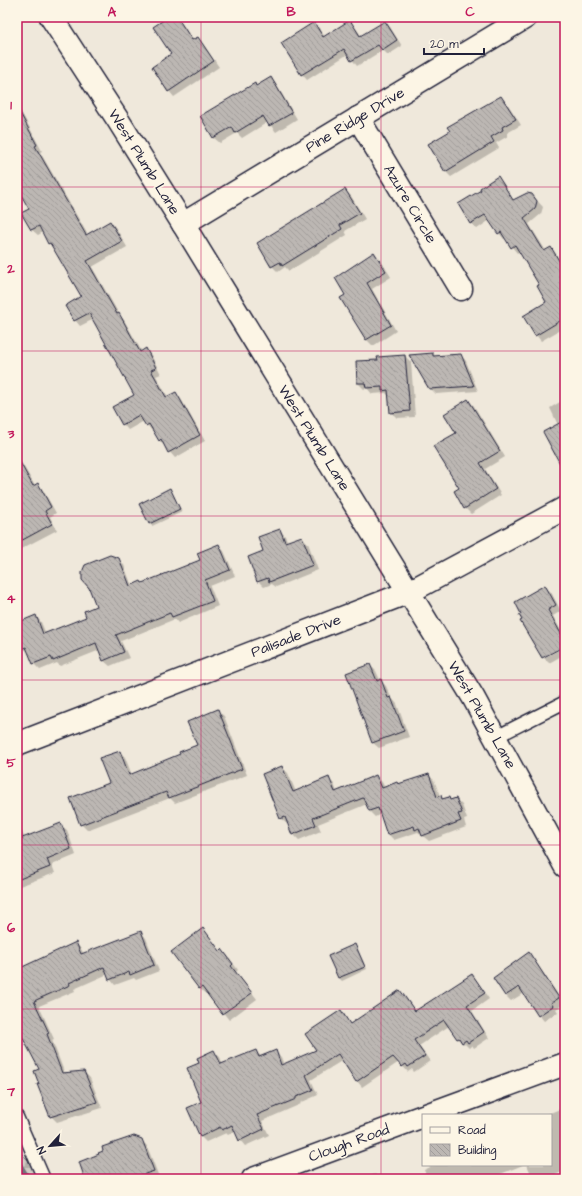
<svg xmlns="http://www.w3.org/2000/svg" width="582" height="1196" font-family="'Architects Daughter',sans-serif">
	<style>
		.forest { fill: url(#forest-firs); stroke: #7a767f }
		.shadow { fill: #0003 }
		.lines { fill: none; stroke-linecap: round; stroke-linejoin: round }
		.stream { stroke: #716f79; stroke-width: 6 }
		.building { fill: url(#building-back-hatch); stroke: #22223b }
		.lane-casing { stroke: #22223b; stroke-width: 15 }
		.street-casing { stroke: #22223b; stroke-width: 25 }
		.secondary-casing { stroke: #22223b; stroke-width: 25 }
		.lane { stroke: #fcf5e5; stroke-width: 12 }
		.street { stroke: #fcf5e5; stroke-width: 22 }
		.secondary { stroke: #fcf5e5; stroke-width: 22 }
		.grid { fill: none; stroke: #c2185b; stroke-width: 1; stroke-opacity: 0.55 }
		.labels { text-anchor: middle; dominant-baseline: central; stroke-width: 3.5; stroke-linejoin: round; paint-order: stroke }
		.street-label { font-size: 15px; fill: #22223b; stroke: #fcf5e5 }
		.neatline { fill: none; stroke: #c2185b; stroke-width: 1.5 }
		.grid-label { font-size: 13px; text-anchor: middle; font-weight: bold; fill: #c2185b }
	</style>
	<defs>
		<pattern id="forest-firs" width="22" height="20" patternUnits="userSpaceOnUse"><rect width="22" height="20" fill="#d1cbc3"/><path d="M5 1l3.5 6h-7zM16 11l3.5 6h-7z" fill="#b3aea8"/></pattern>
		<pattern id="building-back-hatch" width="6" height="6" patternUnits="userSpaceOnUse"><rect width="6" height="6" fill="#bcb7b3"/><path d="M-1 5l2 2M0 0l6 6M5-1l2 2" fill="none" stroke="#a19d9b"/></pattern>
	</defs>
	<rect width="100%" height="100%" fill="#efe8db"/>
	<filter id="ink" filterUnits="userSpaceOnUse"><feTurbulence type="fractalNoise" baseFrequency=".025" numOctaves="2"/><feDisplacementMap in="SourceGraphic" scale="8" xChannelSelector="R" yChannelSelector="G"/><feConvolveMatrix kernelMatrix="1 2 1 2 8 2 1 2 1" color-interpolation-filters="sRGB"/></filter>
	<g filter="url(#ink)">
		<path class="forest" d="M17,1149l11,11 10,19h-21z"/>
		<g class="shadow">
			<path d="M170,17h7l17,24 3,-3 6,6 16,23 -45,30 -5,-6 3,-36z"/>
			<path d="M350,22l5,5 7,10 23,-15 5,5 12,19 -14,9 -5,-5 -26,16 -9,-12 -41,26 -5,-6 12,-51 5,5 6,9z"/>
			<path d="M271,78l5,6 21,35 -21,13 -8,-10 -26,16 -5,-5 -17,10 -6,-5 -13,-22 54,-32 2,2z"/>
			<path d="M501,97l6,6 14,22 -14,8 1,3 -12,7 3,5 -48,29 -6,-6 6,-40z"/>
			<path d="M17,104l25,47 -2,1 48,83 22,-13 6,6 11,19 -35,20 27,47 5,6 18,32 4,-2 5,5 10,19 -5,2 12,21 8,-4 5,6 24,42 -30,17 -16,-18 -5,-10 -2,1 -8,-10 -16,9 -5,-6 12,-28 -41,-77 -14,7 -5,-6 7,-23 -27,-48 -6,-6 -6,-11 -5,3 -6,-5 -9,-16 7,-5 -13,-26z"/>
			<path d="M498,178l5,5 11,18 18,-6 11,12 -2,7 -12,10 17,27 5,-3 5,6 9,15v58l-24,14 -5,-6 11,-33 -6,-17 -21,-34 -3,2 -5,-6 -6,-9 -2,1 -5,-6 -9,-13 -13,9 -6,-6 -12,-18 23,-14z"/>
			<path d="M345,190l6,6 14,23 -20,12 2,4 -58,36 -4,-4 -7,5 -6,-6 -14,-23z"/>
			<path d="M374,254l6,5 11,18 -19,12 24,42 -23,15 -6,-6 -26,-41 5,-4z"/>
			<path d="M432,354l3,3 26,-2 5,6 12,30 -42,3 -6,-6z"/>
			<path d="M405,356l6,6 4,55 -18,1 -6,-6 -2,-16 -3,-3 -14,1 -5,-6 -3,1 -6,-6 22,-22z"/>
			<path d="M565,399v60l-7,-34 -8,-17z"/>
			<path d="M468,400l6,6 31,51 -20,12 16,26 -30,19 -6,-6 -8,-75z"/>
			<path d="M17,455l18,31 3,-2 5,6 13,23 -6,4 7,13 -40,21z"/>
			<path d="M170,490l2,2 10,20 -30,14 -2,-2z"/>
			<path d="M280,530l5,6 3,6 14,-5 6,6 10,27 -42,17 -4,-3 -8,3 -6,-6 6,-29z"/>
			<path d="M218,545l6,6 11,25 -25,10 8,20 -40,17 -3,-4 -54,22 8,17 -19,8 -6,-5 -4,-11 -40,16 -3,-3 -17,7 -6,-6 -4,-11 -7,-5 -6,-15v-9l19,-8 5,6 5,12 42,-17 9,-11 21,-47 6,6 8,21 11,-2 58,-24z"/>
			<path d="M545,587l6,5 10,19 -8,5 12,22v6l-22,13v1l-20,-38z"/>
			<path d="M565,647v7l-16,9 -5,-5z"/>
			<path d="M370,665l6,6 4,9 6,6 5,11 6,7 12,33 -30,11 -6,-5 -26,-69z"/>
			<path d="M218,711l6,5 23,59 -72,28 -5,-5 -83,32 -6,-6 29,-40 10,-32 5,5 7,18 49,-20 17,-10z"/>
			<path d="M282,767l6,6 8,19 32,-14 6,6 3,8 39,-16 6,6 3,6 43,-13 6,5 6,16 4,3 4,-1 3,2 5,-1 6,6 5,14 -3,1 2,7 -37,14 -11,-9 -24,8 -6,-6 -7,-20 -6,3 -6,-6 -2,-7 -49,20 3,7 -22,9 -6,-6 -4,-10h-2l-6,-5 -18,-44z"/>
			<path d="M17,819l8,20 36,-14 6,5 9,25 -24,10 3,8 -38,14z"/>
			<path d="M203,930l17,21 2,-1 6,6 10,14 -2,2 21,27 -28,21 -21,-27 -2,1 -6,-5 -27,-37z"/>
			<path d="M141,932l5,6 13,33 -23,9 -2,-2 -19,7 -5,-6 -2,-5 -34,15 1,2 -36,15 15,33 -2,1 13,34 19,-2 6,6 12,30 -45,14 -6,-6 -11,-32v-14l-18,-35 -2,1 -3,-2v-61l59,-30 5,6 3,5z"/>
			<path d="M354,946l3,2 10,21 -25,12 -3,-3 -9,-21z"/>
			<path d="M528,953l6,6 30,45 -8,5 2,3 -14,9 -5,-6 -15,-22 -13,8 -6,-6z"/>
			<path d="M472,975l5,6 12,18 -17,12 17,27 -15,10 -2,-3 -3,3 -5,-5 -1,1 -6,-6 -8,-12 -30,20 11,15 -16,11 -2,-3 -4,3 -9,-10 -37,25 -5,-6 -14,-21 -32,20 7,15 -18,8 1,1 -39,17 7,14 -24,11 -5,-6 -5,-9 -7,4 -2,-2 -20,9 -6,-6 2,-34 -2,-39 14,-11 6,5 3,8 32,-14 6,5 14,-5 6,6 3,8 34,-14 23,-39 10,13 49,-33 16,20z"/>
			<path d="M565,1107v44l-4,2 4,10v8l-20,8h-10l-3,-3 -5,-11h24v-50h-6z"/>
			<path d="M141,1140l6,6 12,31 -7,2h-66l14,-24z"/>
			<path d="M435,1165h88l-30,12 1,2h-66l-4,-9z"/>
			<path d="M375,1174l5,5h-18z"/>
		</g>
		<g class="lines">
			<path class="stream" d="M17,1161l11,18"/>
		</g>
		<g class="building">
			<path d="M168,17h9l15,23 6,-3 16,24 -46,31 -16,-25 19,-13 -18,-27z"/>
			<path d="M350,20l10,16 25,-15 12,19 -15,10 -4,-5 -27,16 -7,-12 -43,26 -20,-32 33,-21 9,15z"/>
			<path d="M271,77l21,36 -23,13 -6,-10 -28,17 -3,-6 -19,11 -13,-22 55,-33 1,3z"/>
			<path d="M501,96l15,23 -14,8 1,3 -12,7 3,5 -49,30 -17,-28 22,-13 -3,-4z"/>
			<path d="M17,107l20,38 -2,1 51,89 24,-14 12,20 -35,20 30,53 2,-1 21,39 6,-4 10,20 -5,2 15,27 10,-5 24,43 -32,18 -7,-14 -2,2 -10,-17 -3,2 -7,-11 -17,10 -10,-18 22,-12 -45,-82 -15,8 -9,-15 16,-10 -31,-53 -2,1 -9,-18 -8,4 -10,-17 8,-4 -12,-21z"/>
			<path d="M498,176l15,24 14,-7 5,1 5,7 -2,8 -11,9 20,33 7,-4 14,24v47l-30,18 -12,-20 23,-14 -9,-16 2,-1 -24,-40 -4,3 -10,-16 -3,2 -13,-19 -15,9 -12,-20 23,-14 -1,-2z"/>
			<path d="M345,189l15,24 -20,12 2,4 -60,37 -2,-4 -9,5 -14,-24z"/>
			<path d="M374,252l12,19 -19,12 24,42 -25,15 -26,-42 5,-3 -10,-17z"/>
			<path d="M433,353v3l28,-2 13,32 -45,3 -20,-34z"/>
			<path d="M405,355l5,56 -20,2 -2,-23 -6,1v-4l-16,1 -1,-5h-8l-1,-22 22,-1 -1,-3z"/>
			<path d="M468,399l32,52 -20,12 16,26 -32,20 -10,-18 5,-3 -26,-42 23,-13 -12,-19z"/>
			<path d="M565,420v53l-22,-41z"/>
			<path d="M17,457l16,29 5,-3 13,24 -6,4 7,13 -35,19z"/>
			<path d="M170,488l10,21 -31,15 -10,-20z"/>
			<path d="M280,529l5,13 17,-6 11,29 -44,17 -1,-4 -11,4 -9,-25 15,-6 -5,-14z"/>
			<path d="M219,544l11,26 -25,10 8,21 -41,16 -2,-4 -54,22 8,17 -21,9 -7,-18 -43,18 -2,-4 -18,7 -7,-17 -4,2 -5,-14v-12l19,-8 7,19 43,-17 -2,-6 12,-5 -7,-18 -7,-8v-8l3,-7 25,-10 9,3 11,28 11,-5 1,2 58,-23 -3,-7z"/>
			<path d="M545,585l11,20 -8,5 17,31v5l-23,12 -22,-37 2,-1 -3,-5 2,-1 -6,-12z"/>
			<path d="M370,664l7,17 4,-2 7,19 3,-1 13,34 -32,12 -26,-70z"/>
			<path d="M218,709l24,60 -73,29 -3,-6 -86,33 -10,-27 39,-15 -10,-25 21,-7 9,24 51,-21 -1,-2 18,-7 -10,-23z"/>
			<path d="M282,766l11,26 36,-15 6,15 41,-17 6,13 15,-6 1,2 31,-10 8,23 4,-2 1,4 7,-2 1,3 6,-2 6,15 -4,1 3,7 -39,15 -3,-8 -4,2 -1,-4 -27,9 -9,-27 -9,3 -6,-13 -50,20 3,7 -24,10 -7,-18 -5,2 -18,-45z"/>
			<path d="M61,823l10,26 -24,10 3,8 -33,13v-40z"/>
			<path d="M203,928l17,23 2,-2 11,15 -2,2 21,27 -30,21 -20,-27 -3,2 -28,-37z"/>
			<path d="M141,931l13,34 -24,10 -1,-3 -20,8 -5,-13 -35,16 1,2 -36,16 15,32 -2,1 15,39 22,-2 13,31 -47,15 -13,-33h2l-5,-13 5,-2 -22,-42v-60l1,2 58,-27 5,12z"/>
			<path d="M355,944l10,23 -27,11 -10,-22z"/>
			<path d="M529,952l30,46 -8,5 2,3 -15,10 -19,-29 -14,9 -12,-18z"/>
			<path d="M472,974l13,19 -18,12 17,27 -16,11 -2,-3 -4,3 -3,-5 -2,1 -13,-19 -30,20 11,16 -17,11 -2,-3 -4,3 -9,-10 -37,25 -18,-28 -32,21 7,15 -17,7v2l-39,16 7,14 -25,12 -7,-16 -10,5 -2,-3 -20,10 -13,-29 14,-6 -14,-34 12,-5 -2,-5 17,-8 7,14 35,-14 3,7 17,-7 5,15 35,-15 -11,-16 36,-24 9,14 50,-34 15,21z"/>
			<path d="M134,1136l8,3 12,32 -24,8h-45l-6,-17 20,-8 -1,-1 5,-2 -1,-4z"/>
		</g>
		<g class="lines">
			<defs>
				<g id="lane">
					<path d="M496,737l69,-35"/>
					<path d="M17,1117l27,62"/>
				</g>
				<g id="street">
					<path d="M358,118l103,171"/>
					<path d="M183,224l343,-207"/>
					<path d="M17,744l392,-152 156,-84"/>
					<path d="M426,1115l139,-51"/>
					<path d="M253,1179l170,-63"/>
				</g>
				<path id="secondary" d="M51,17l67,103 65,104 290,473 92,169"/>
			</defs>
			<use href="#lane" class="lane-casing"/>
			<use href="#street" class="street-casing"/>
			<use href="#secondary" class="secondary-casing"/>
			<use href="#lane" class="lane"/>
			<use href="#street" class="street"/>
			<use href="#secondary" class="secondary"/>
		</g>
	</g>
	<path class="grid" d="M201,17v1162M381,17v1162M17,187h548M17,351h548M17,516h548M17,680h548M17,845h548M17,1009h548"/>
	<g class="labels">
		<g class="street-label">
			<text transform="translate(355 120) rotate(-31)">Pine Ridge Drive</text>
			<text transform="translate(144 162) rotate(58)">West Plumb Lane</text>
			<text transform="translate(410 204) rotate(59)">Azure Circle</text>
			<text transform="translate(314 438) rotate(58)">West Plumb Lane</text>
			<text transform="translate(296 636) rotate(-21)">Palisade Drive</text>
			<text transform="translate(482 715) rotate(60)">West Plumb Lane</text>
			<text transform="translate(349 1143) rotate(-20)">Clough Road</text>
		</g>
	</g>
	<rect width="582" height="1196" fill="none" stroke="#fcf5e5" stroke-width="44"/>
	<rect x="422" y="1114" width="130" height="52" fill="#fcf5e5" stroke="#a5a1a1"/>
	<rect x="430" y="1127" width="20" height="6" fill="#fcf5e5" stroke="#a5a1a1"/>
	<text x="458" y="1134" font-size="12" fill="#22223b">Road</text>
	<rect x="430" y="1144" width="20" height="12" fill="url(#building-back-hatch)" stroke="#a5a1a1"/>
	<text x="458" y="1154" font-size="12" fill="#22223b">Building</text>
	<g transform="translate(50 1146) rotate(243)" stroke="#fcf5e5" stroke-width="3" paint-order="stroke">
	<path d="M0-3L7 15L0 10L-7 15Z" fill="#22223b"/>
	<text y="-6" font-size="11" font-weight="bold" text-anchor="middle" fill="#22223b">N</text>
	</g>
	<path d="M424 48v6h60v-6" fill="none" stroke="#22223b" stroke-width="2"/>
	<text x="430" y="48" font-size="12" fill="#22223b" stroke="#fcf5e5" stroke-width="3" paint-order="stroke">20 m</text>
	<rect x="22" y="22" width="538" height="1152" class="neatline"/>
	<g class="grid-label">
		<text x="112" y="16">A</text>
		<text x="291" y="16">B</text>
		<text x="470" y="16">C</text>
		<text x="11" y="109">1</text>
		<text x="11" y="273">2</text>
		<text x="11" y="438">3</text>
		<text x="11" y="603">4</text>
		<text x="11" y="767">5</text>
		<text x="11" y="932">6</text>
		<text x="11" y="1096">7</text>
	</g>
</svg>
